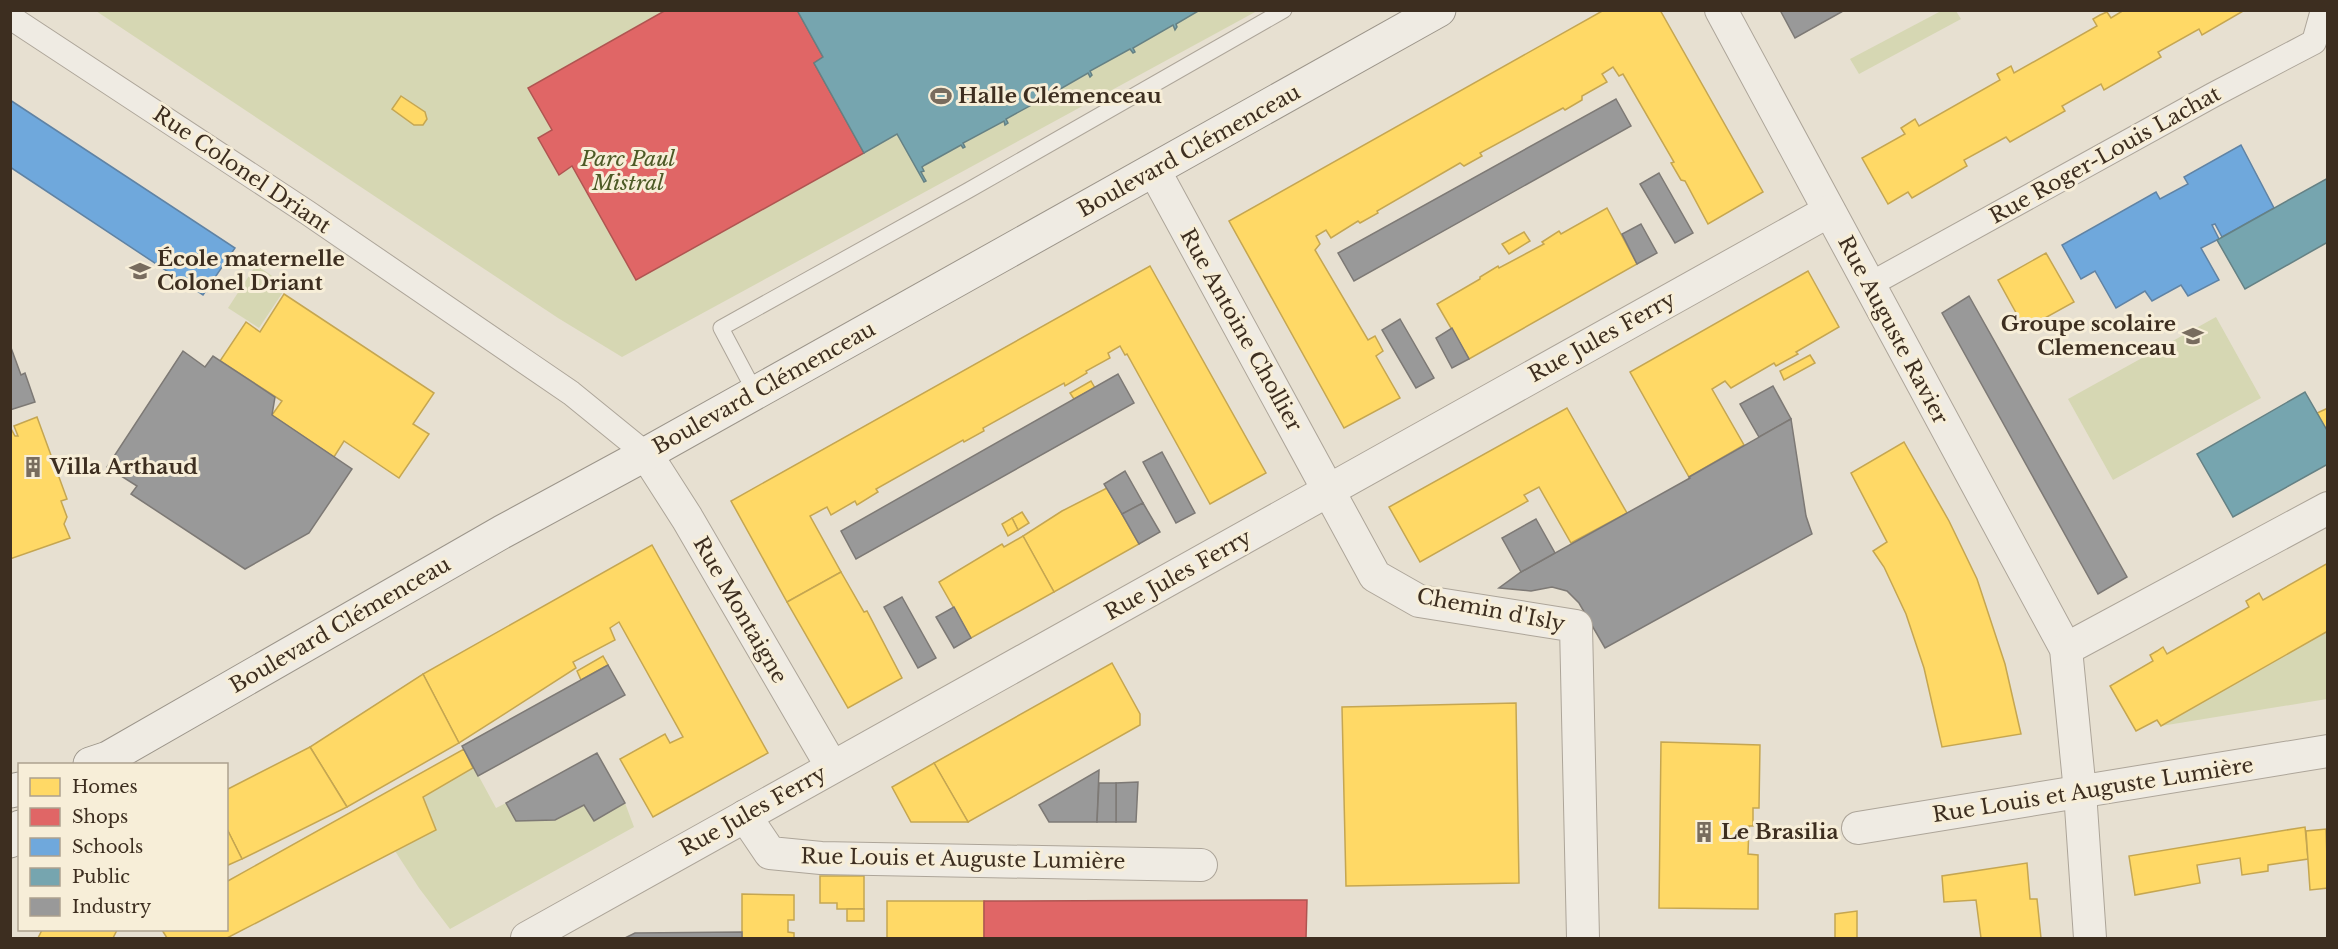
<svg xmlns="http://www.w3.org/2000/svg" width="2338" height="949" font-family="'Libre Baskerville',serif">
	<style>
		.green { fill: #d6d7b3 }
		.homes { fill: #ffd966; stroke: #c5a651; stroke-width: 1.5 }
		.shops { fill: #e06666; stroke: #af5551; stroke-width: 1.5 }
		.schools { fill: #6fa8dc; stroke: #6083a4; stroke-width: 1.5 }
		.public { fill: #76a5af; stroke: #658184; stroke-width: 1.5 }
		.industry { fill: #999; stroke: #7d7975; stroke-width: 1.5 }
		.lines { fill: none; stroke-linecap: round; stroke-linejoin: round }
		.service-casing { stroke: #ada599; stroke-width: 17 }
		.pedestrian-casing { stroke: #ada599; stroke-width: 26 }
		.minor-casing { stroke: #ada599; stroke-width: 34 }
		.secondary-casing { stroke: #9c958a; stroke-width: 35 }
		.service { stroke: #efebe3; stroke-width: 15 }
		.pedestrian { stroke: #efebe3; stroke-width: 24 }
		.minor { stroke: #efebe3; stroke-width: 32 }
		.secondary { stroke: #efebe3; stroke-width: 33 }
		.labels { text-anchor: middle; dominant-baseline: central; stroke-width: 6; stroke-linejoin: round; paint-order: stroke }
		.poi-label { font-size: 21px; font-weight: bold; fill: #3d2e20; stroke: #f7eed8; text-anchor: start }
		.street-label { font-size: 21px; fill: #3d2e20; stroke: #f7eed8 }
		.park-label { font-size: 21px; font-style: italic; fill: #4d5a26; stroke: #f7eed8 }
	</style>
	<rect width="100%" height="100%" fill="#e7e0d1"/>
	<g class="green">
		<path d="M96,11h1161l-635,346 -64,-39z"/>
		<path d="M1941,11h15l5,8 -102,55 -9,-15z"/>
		<path d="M256,265l31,21 -28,42 -31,-20z"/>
		<path d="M2216,317l45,81 -148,82 -45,-81z"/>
		<path d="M2327,631v68l-166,27z"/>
		<path d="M464,749l32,59 10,-5 10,18 39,-1 29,-15 10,16 31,-18 9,24 -184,102 -31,-41 -24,-37 -168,87h-60l-5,-8h64l1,-48z"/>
	</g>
	<g class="homes">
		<path d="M1604,10h56l103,182 -55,32 -23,-43 -4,-1 -10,-17 3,-1 -51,-88 -4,2 -6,-9 -11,7 5,8 -25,14v4l-17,10 -2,-2 -83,45 2,3 -18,10 -4,-3 -83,48 1,2 -18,10 -2,-2 -27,17 -5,-8 -10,6 4,8 -5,6 53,90 7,-4 8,15 -7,5 24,42 -56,30 -115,-207z"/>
		<path d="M2124,10h121l-43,25 -3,-6 -41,23 3,5 -57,33 -3,-6 -39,22 3,5 -55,31 -4,-5 -42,23 3,6 -55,32 -4,-6 -20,12 -26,-46 43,-24 -4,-6 14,-9 4,7 81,-46 -3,-6 14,-8 3,7 83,-47 -4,-7 7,-4 7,-3 4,6z"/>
		<path d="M401,96l24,16 2,7 -4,6h-9l-22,-16z"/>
		<path d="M1607,208l30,56 -168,95 -32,-55 43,-25v-2l18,-11 1,2 45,-24 -2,-2 17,-11 2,3z"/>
		<path d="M1524,232l6,9 -21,13 -7,-10z"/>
		<path d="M2046,253l28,49 -49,27 -27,-49z"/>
		<path d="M1150,266l116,207 -56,31 -83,-150 -2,1 -5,-9 -12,7 2,5 -24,13 1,2 -22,13 -1,-3 -81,45 1,3 -20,11 -1,-2 -87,49 2,3 -21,13 -2,-4 -24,14 -4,-8 -17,9 31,56 -54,30 -56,-101z"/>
		<path d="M1808,271l31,56 -43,25 2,2 -22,12 -2,-3 -43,25 -6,-7 -13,8 32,56 -55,32 -59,-105z"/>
		<path d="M284,294l150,99 -21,31 16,10 -30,44 -55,-37 -10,16 -62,-42 10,-14 -62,-40 26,-39 14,10z"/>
		<path d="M1810,355l5,8 -31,17 -4,-9z"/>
		<path d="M1091,381l4,7 -21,11 -4,-6z"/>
		<path d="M1567,408l60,105 -56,30 -32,-56 -15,8 4,6 -108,61 -31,-55z"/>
		<path d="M2328,408v24h-1l-10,-19z"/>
		<path d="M37,417l30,82 -6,2 6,16 -3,7 6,14 -60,21v-132l5,9h3l-4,-10z"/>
		<path d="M1904,442l45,79 28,58 28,85 16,70 -79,13 -18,-79 -18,-54 -22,-47 -11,-16 14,-9 -36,-69z"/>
		<path d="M1107,488l32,56 -85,48 -31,-56 39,-25z"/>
		<path d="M1022,512l7,11 -11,7 -6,-12z"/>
		<path d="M1012,518l6,12 -10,6 -6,-12z"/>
		<path d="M1023,536l31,56 -83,46 -32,-56 63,-38 2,3z"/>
		<path d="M652,545l116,208 -115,64 -33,-58 45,-25 5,9 13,-6 -64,-115 -9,6 5,12 -42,22 3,6 -117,75 -36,-69z"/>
		<path d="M2328,563v68l-167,95 -4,-6 -21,11 -26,-45 43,-25 -3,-6 7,-4 6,-4 4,7 82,-47 -3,-6 13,-8 4,7z"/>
		<path d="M841,572l23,40 3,-1 35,67 -54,30 -61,-106z"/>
		<path d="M603,656l5,9 -27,15 -4,-9z"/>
		<path d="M1112,663l28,51v11l-172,97 -34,-59z"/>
		<path d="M423,674l36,69 -112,64 -37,-60z"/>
		<path d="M1516,703l3,180 -173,3 -4,-179z"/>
		<path d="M1661,742l99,3 -1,63h-6v18h-4l-1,28 10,1v54l-99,-1z"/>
		<path d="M310,747l37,60 -105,52 -16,-32v-37z"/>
		<path d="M464,749l9,19 -50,29 13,33 -209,108h-60l-5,-8h64v-48z"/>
		<path d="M934,763l34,59h-57l-19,-35z"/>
		<path d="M226,827l16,32 -16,7z"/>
		<path d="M2305,827l3,32 -40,6v6l-26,4 -2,-17 -43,7 3,18 -65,12 -6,-39z"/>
		<path d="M2326,829l2,59 -18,2 -4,-59z"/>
		<path d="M2027,863l3,36h7l4,39h-60l-5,-38 -32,2 -2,-26z"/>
		<path d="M820,876h44v33h-27v-6h-17z"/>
		<path d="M742,894l52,1v25h-6v12l6,1v5h-52z"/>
		<rect x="887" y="901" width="97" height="37"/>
		<rect x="847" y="909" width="17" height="12"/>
		<path d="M1857,911v27h-22v-24z"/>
		<path d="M42,930h75l-4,8h-75z"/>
	</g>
	<g class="shops">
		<path d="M666,10h131l26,47 -9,6 50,90 -228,127 -64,-114 -13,9 -21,-37 14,-8 -24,-42z"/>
		<path d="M1307,900l-1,38h-322v-37z"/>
	</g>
	<g class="schools">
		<path d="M10,100l225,148 -32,47 -193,-128z"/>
		<path d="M2241,145l33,63 -52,29 -7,-13 -3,1 7,14 -18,9 18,32 -31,16 -7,-11 -29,16 -7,-10 -29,17 -21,-37 -14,8 -19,-34 94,-53 4,7 28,-15 -4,-7z"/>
	</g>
	<g class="public">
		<path d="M797,10h403l-24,14 1,3 -2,3 -2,-5 -40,23 2,4 -2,1 -3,-4 -40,22 2,4 -2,2 -2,-4 -40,23 2,3 -3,1 -1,-3 -40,22 2,4 -3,2 -1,-4 -41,22 2,4 -2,1 -2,-3 -36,20 -3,2 2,4 -3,1 5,9 -2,1 -27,-48 -33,19 -50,-90 9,-6z"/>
		<path d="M2328,178v64l-83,47 -28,-49z"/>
		<path d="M2305,392l23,40v32l-95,53 -36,-63z"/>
	</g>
	<g class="industry">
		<path d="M1780,10h65l-50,28z"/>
		<path d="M1616,99l15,27 -277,155 -16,-28z"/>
		<path d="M1659,173l34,60 -18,10 -35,-59z"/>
		<path d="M1641,224l16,29 -20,11 -15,-30z"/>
		<path d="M1969,296l158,281 -29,17 -156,-281z"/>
		<path d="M1400,319l34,59 -18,10 -34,-58z"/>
		<path d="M1452,328l17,31 -17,9 -16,-30z"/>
		<path d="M10,345l11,30 4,-2 10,29 -25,8z"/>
		<path d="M183,351l22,16 8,-11 62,41 -3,18 80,54 -43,64 -64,36 -114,-75 6,-8 -30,-19z"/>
		<path d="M1118,374l16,29 -278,156 -15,-28z"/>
		<path d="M1773,386l18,33 -32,18 -19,-33z"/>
		<path d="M1791,419l15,97 6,18 -207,114 -26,-45 -12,-12 -15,-4 -21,4 -32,-3 22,-16 169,-94 -1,-1z"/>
		<path d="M1162,452l33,61 -19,10 -33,-61z"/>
		<path d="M1125,471l18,32 -21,11 -18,-30z"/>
		<path d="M1143,503l17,29 -21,12 -17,-30z"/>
		<path d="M1536,519l19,34 -34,19 -19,-34z"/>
		<path d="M902,597l34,61 -18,10 -34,-61z"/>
		<path d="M954,607l17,31 -17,10 -18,-31z"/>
		<path d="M608,665l17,30 -147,81 -16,-30z"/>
		<path d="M597,753l28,50 -31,18 -10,-16 -29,15 -39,1 -10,-18z"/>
		<path d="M1099,770l-2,52h-48l-10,-17z"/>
		<path d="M1138,782l-2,40h-20v-39z"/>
		<path d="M1099,783h17v39h-19z"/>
		<path d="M742,932v6h-117l10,-5z"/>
	</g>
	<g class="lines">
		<defs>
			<path id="service" d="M755,392l-34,-64 248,-138 315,-180"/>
			<g id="pedestrian">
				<path d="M10,17l298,196 263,180 75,61"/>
				<path d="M1869,285l344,-190 101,-53 9,-32"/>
			</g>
			<g id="minor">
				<path d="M1721,10l345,639 14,143 10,146"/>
				<path d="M1154,170l221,406 44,25 157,25 7,312"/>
				<path d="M646,454l41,64 145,249"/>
				<path d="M2066,649l262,-141"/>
				<path d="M745,816l25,37 51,5 380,7"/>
				<path d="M1858,828l470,-77"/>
				<path d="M527,938l1302,-727"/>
			</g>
			<g id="secondary">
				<path d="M90,764l18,-6 394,-226 144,-78 793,-444"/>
				<path d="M10,791l10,-2"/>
				<path d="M10,841l10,-14"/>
			</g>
		</defs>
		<use href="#service" class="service-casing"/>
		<use href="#pedestrian" class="pedestrian-casing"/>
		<use href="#minor" class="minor-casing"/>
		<use href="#secondary" class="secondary-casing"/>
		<use href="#service" class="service"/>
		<use href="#pedestrian" class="pedestrian"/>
		<use href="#minor" class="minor"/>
		<use href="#secondary" class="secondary"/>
	</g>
	<defs>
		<symbol id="stadium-bare" viewBox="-9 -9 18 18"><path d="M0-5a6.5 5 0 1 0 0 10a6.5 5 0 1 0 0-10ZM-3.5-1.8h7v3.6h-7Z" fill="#786c5e" stroke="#f7eed8" stroke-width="2.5" paint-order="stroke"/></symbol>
		<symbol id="school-bare" viewBox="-9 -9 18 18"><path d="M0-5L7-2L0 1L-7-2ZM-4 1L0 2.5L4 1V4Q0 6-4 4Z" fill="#786c5e" stroke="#f7eed8" stroke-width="2.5" paint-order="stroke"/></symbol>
		<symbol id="building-bare" viewBox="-9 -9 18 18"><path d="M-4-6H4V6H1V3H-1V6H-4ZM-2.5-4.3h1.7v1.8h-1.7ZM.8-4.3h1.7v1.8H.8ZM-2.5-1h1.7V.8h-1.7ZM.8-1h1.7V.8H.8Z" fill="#786c5e" stroke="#f7eed8" stroke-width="2.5" paint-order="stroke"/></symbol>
	</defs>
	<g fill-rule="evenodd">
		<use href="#stadium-bare" x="926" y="81" width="30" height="30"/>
		<use href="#school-bare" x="125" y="256" width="30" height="30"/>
		<use href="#school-bare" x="2178" y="321" width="30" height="30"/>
		<use href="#building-bare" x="18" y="452" width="30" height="30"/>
		<use href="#building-bare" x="1689" y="817" width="30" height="30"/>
	</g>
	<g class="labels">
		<g class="poi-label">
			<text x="958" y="96">Halle Clémenceau</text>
			<text x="157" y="259">École maternelle<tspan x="157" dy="24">Colonel Driant</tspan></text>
			<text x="2176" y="324" text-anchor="end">Groupe scolaire<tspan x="2176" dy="24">Clemenceau</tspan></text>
			<text x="50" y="467">Villa Arthaud</text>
			<text x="1721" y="832">Le Brasilia</text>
		</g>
		<g class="street-label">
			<text transform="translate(1189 151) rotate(-29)">Boulevard Clémenceau</text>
			<text transform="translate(2105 155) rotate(-29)">Rue Roger-Louis Lachat</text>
			<text transform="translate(242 170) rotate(34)">Rue Colonel Driant</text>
			<text transform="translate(1241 330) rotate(61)">Rue Antoine Chollier</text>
			<text transform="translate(1893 330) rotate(62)">Rue Auguste Ravier</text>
			<text transform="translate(1602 337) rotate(-29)">Rue Jules Ferry</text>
			<text transform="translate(764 388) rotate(-29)">Boulevard Clémenceau</text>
			<text transform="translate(1178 575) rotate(-29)">Rue Jules Ferry</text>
			<text transform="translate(740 610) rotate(60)">Rue Montaigne</text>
			<text transform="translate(1491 610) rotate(11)">Chemin d'Isly</text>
			<text transform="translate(340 625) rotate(-30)">Boulevard Clémenceau</text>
			<text transform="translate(2093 790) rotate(-9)">Rue Louis et Auguste Lumière</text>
			<text transform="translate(753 811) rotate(-29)">Rue Jules Ferry</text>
			<text transform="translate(963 859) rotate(1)">Rue Louis et Auguste Lumière</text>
		</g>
		<g class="park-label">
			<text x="628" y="159">Parc Paul<tspan x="628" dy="24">Mistral</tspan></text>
		</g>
	</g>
	<rect width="2338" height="949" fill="none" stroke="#3d2e20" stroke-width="24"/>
	<rect x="18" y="763" width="210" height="168" fill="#f7eed8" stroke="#ada18e" stroke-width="1.5"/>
	<rect x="30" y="778" width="30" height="18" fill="#ffd966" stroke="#ada18e" stroke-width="1.5"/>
	<text x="72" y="793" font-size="18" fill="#3d2e20">Homes</text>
	<rect x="30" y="808" width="30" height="18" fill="#e06666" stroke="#ada18e" stroke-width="1.5"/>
	<text x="72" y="823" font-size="18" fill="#3d2e20">Shops</text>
	<rect x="30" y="838" width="30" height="18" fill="#6fa8dc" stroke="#ada18e" stroke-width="1.5"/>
	<text x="72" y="853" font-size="18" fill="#3d2e20">Schools</text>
	<rect x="30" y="868" width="30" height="18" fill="#76a5af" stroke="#ada18e" stroke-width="1.5"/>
	<text x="72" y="883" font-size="18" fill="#3d2e20">Public</text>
	<rect x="30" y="898" width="30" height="18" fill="#999999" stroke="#ada18e" stroke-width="1.5"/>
	<text x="72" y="913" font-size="18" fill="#3d2e20">Industry</text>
</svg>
